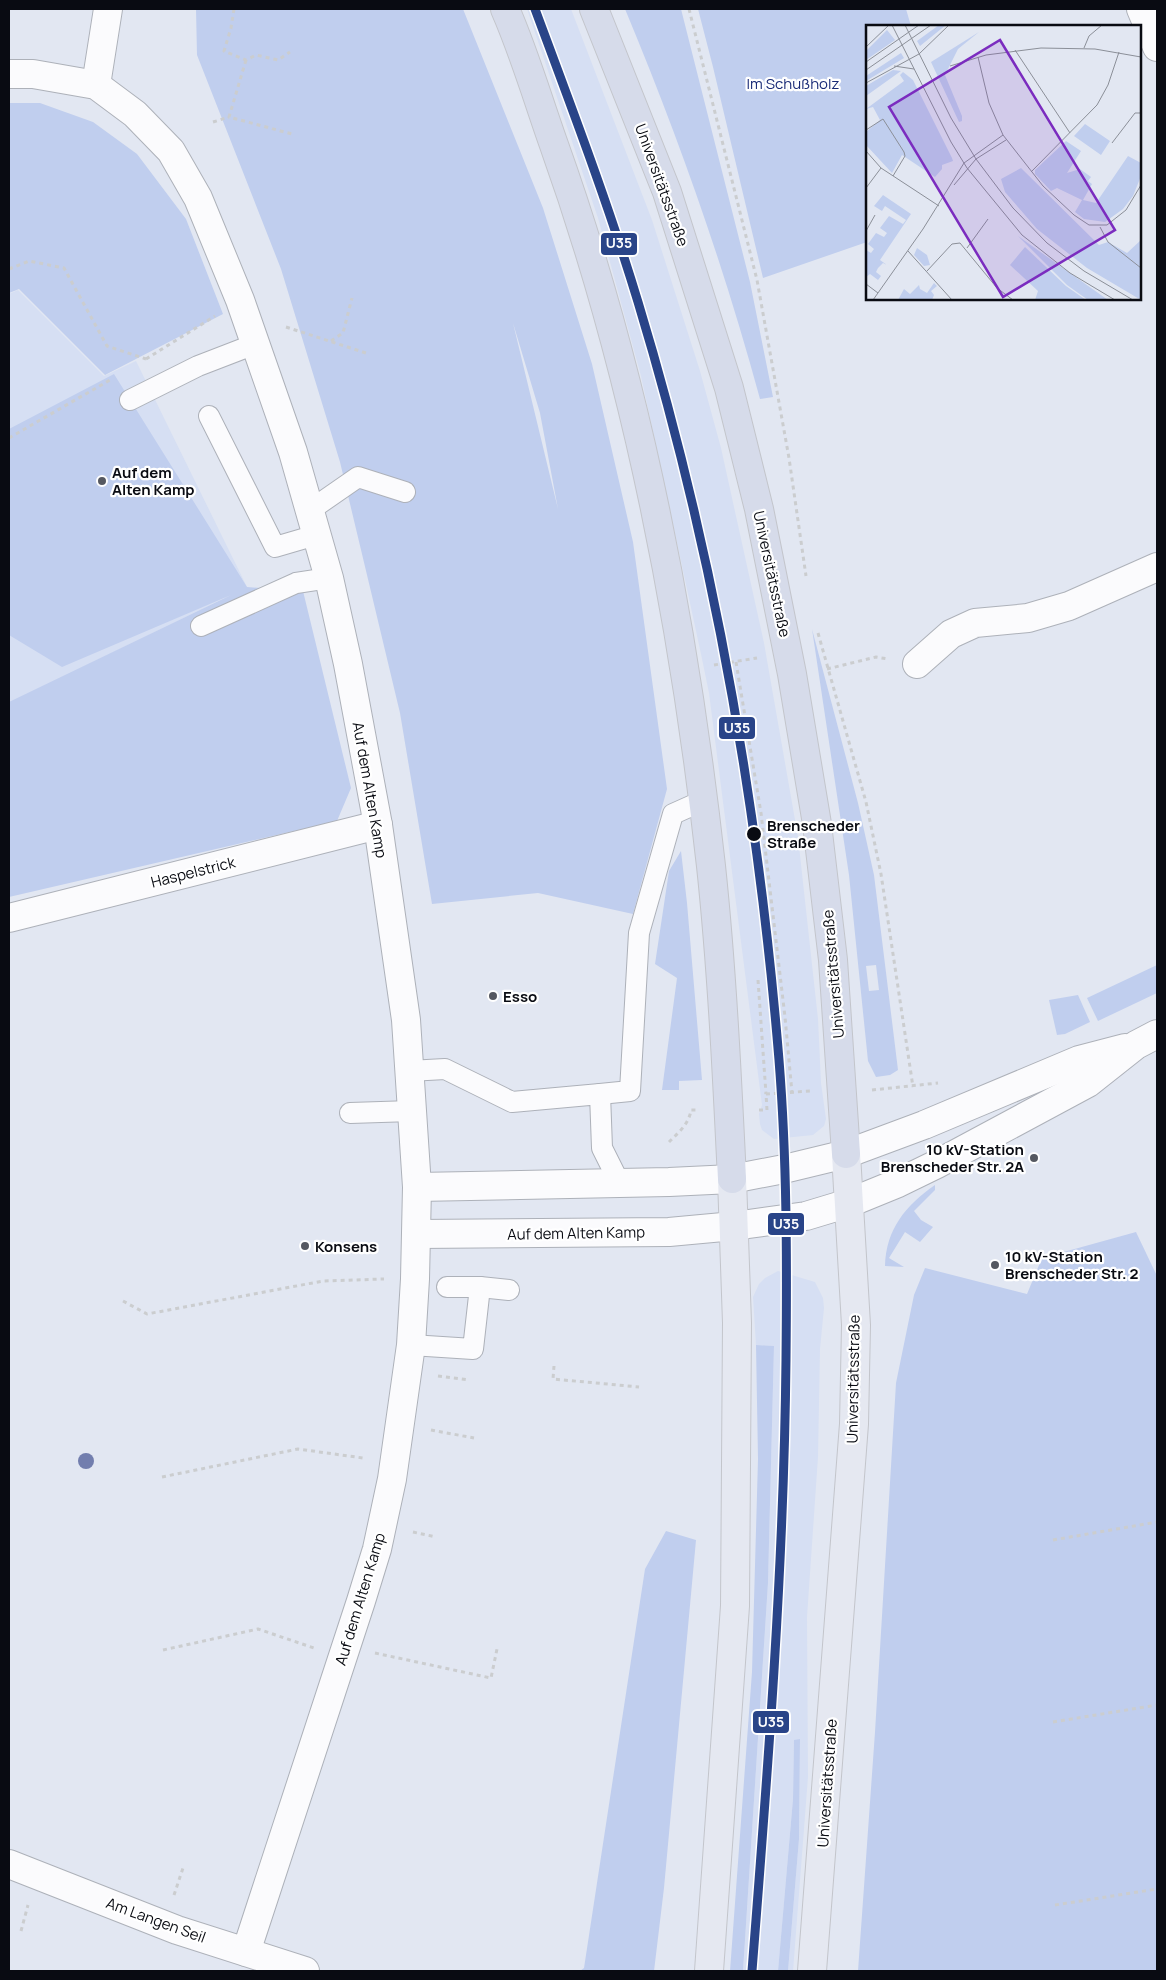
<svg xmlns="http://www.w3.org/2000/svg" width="1166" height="1980" font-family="Manrope,sans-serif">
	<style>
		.built { fill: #d6dff3 }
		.green { fill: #c0ceee; fill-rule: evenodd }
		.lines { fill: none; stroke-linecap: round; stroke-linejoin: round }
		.lane-casing { stroke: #adb1b9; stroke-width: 22 }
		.street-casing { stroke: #adb1b9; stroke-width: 30 }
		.primary-casing { stroke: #c3c5cb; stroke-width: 30 }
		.highway-casing { stroke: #c3c5cb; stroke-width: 30 }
		.path { stroke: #cbcdcf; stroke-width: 3; stroke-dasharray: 4 4; stroke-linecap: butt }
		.lane { stroke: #fbfbfd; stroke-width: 20 }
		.street { stroke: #fbfbfd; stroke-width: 28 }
		.primary { stroke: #e5e8f1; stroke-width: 28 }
		.highway { stroke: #d6dbea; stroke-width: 28 }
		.metro-1-casing { stroke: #fff; stroke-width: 12 }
		.metro-1 { stroke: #294488; stroke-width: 9 }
		.tree { fill: #727eae }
		.poi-dot { fill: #555860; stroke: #fff; stroke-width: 2 }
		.stop-dot { fill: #090b12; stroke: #fff; stroke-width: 2 }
		.labels { text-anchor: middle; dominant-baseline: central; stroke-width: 4.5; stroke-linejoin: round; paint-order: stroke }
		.park-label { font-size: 15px; fill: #172976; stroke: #fff }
		.street-label { font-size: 15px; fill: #090b12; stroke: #fff }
		.poi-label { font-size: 15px; font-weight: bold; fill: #090b12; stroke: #fff; text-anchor: start }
		.stop-label { font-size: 15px; font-weight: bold; fill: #090b12; stroke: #fff; text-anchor: start }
		.inset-road { fill: none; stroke: #8b8f98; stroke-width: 1 }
		.view { fill: #7b2cbf; fill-opacity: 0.15; stroke: #7b2cbf; stroke-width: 2.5 }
		.inset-edge { fill: none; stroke: #090b12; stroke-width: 2.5 }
		.line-badge { stroke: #fff; stroke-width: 2 }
		.badge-label { font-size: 14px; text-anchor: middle; font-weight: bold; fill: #fff }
	</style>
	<rect width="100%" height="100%" fill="#e2e7f2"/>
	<g class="built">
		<path d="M527,9h44l81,211 48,151 21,77 43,195 34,194 20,182 3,64 5,36 -2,7 -11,9 -39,4 -12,-9 -2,-6 -1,-10 3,-9 -53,-412 -8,-39 -60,-278 -43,-158z"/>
		<path d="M18,290l86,86 32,-15 111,226 -238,116v-409z"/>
		<path d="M778,1271l37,11 8,16 1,10 -4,41 -2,108 -11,160 1,160 -15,194h-5l11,-132 1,-100 -6,2 -1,58 -15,172h-35l25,-388 6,-237 -18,-1 -3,-48 6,-13 6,-6z"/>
	</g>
	<g class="green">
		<path d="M196,9h267l80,199 49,156 41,178 34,247 -34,125 -95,-21 -106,11 -32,-191 -60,-251 -59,-193 -84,-214zM513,323l27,90 18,96z"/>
		<path d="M625,9h56l69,273 23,115 -13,2c-36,-133 -82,-263 -135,-390z"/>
		<path d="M698,9h208l5,17h-44v216l-104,36 -50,-211z"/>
		<path d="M9,103h31l53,19 44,32 49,65 37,95 -118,61 -86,-86 -10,4z"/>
		<path d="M114,374l133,213 56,4 48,197 -14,33 -328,76v-195l222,-107 -169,72 -53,-32v-206z"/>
		<path d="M812,629l46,174 16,72 24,195 -8,5 -14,2 -8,-16 -19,-186zM876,965l3,25 -10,1 -3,-25z"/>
		<path d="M681,851l6,52 15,177 -23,1v9h-17l15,-112 -22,-14 14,-93z"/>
		<path d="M1157,965v28l-59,28 -11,-23z"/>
		<path d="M1078,995l12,27 -25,12 -8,1 -8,-35z"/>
		<path d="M935,1185v5l-21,21 7,9 12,7 -13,15 -15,-10 -16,26 15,9 -19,-1c1,-37 21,-61 50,-81z"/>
		<path d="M1136,1232l21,44v695h-299l17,-239 21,-349 18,-88 11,-27 102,26 15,-36z"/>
		<path d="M756,1345l18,1 -6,237 -25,388h-13l22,-299 6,-213z"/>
		<path d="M666,1531l30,9 -32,348 -10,83h-74l4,-3 61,-399z"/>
		<path d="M800,1739l-1,100 -11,132h-10l15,-172 1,-59z"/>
	</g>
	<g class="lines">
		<defs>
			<g id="lane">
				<path d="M130,400l68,-34 57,-22"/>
				<path d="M209,416l66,131 41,-12"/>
				<path d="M309,511l49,-34 47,15"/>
				<path d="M201,626l95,-43 33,-5"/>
				<path d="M409,1071l36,-2 67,33 88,-8 2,54 18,36"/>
				<path d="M600,1094l30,-3 9,-158 34,-119 29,-13"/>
				<path d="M350,1113l62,-2"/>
				<path d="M447,1287h33l29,3"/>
				<path d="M411,1345l62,4 7,-62"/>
			</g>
			<g id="street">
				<path d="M1141,9l16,38"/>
				<path d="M9,74h24l63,11 39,29 36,37 27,47 42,102 53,152 36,126 19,86 30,161 28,195 11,167 -2,92 -4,66 -19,134 -15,70 -16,52 -115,351"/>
				<path d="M96,85l12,-76"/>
				<path d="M917,664l34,-30 24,-11 53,-5 41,-12 88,-39"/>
				<path d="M9,918l369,-93"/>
				<path d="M417,1187l252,-5 63,-3 52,-10 62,-15 78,-29 155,-65 46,-12"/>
				<path d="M417,1234l252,-2 65,-6 72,-10 43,-13 49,-20 39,-19 151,-81 48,-38 21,-11"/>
				<path d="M9,1864l168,66 128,41"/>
			</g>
			<g id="primary">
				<path d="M709,1971l26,-365 2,-283 -5,-144"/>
				<path d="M812,1971l42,-547 2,-99 -10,-171"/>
			</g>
			<g id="highway">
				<path d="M505,9c19,43 33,91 49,136 83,232 130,477 157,721 11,104 16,209 21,313"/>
				<path d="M594,9l73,183 62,196 30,121 33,165 25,150 16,136 13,194"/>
			</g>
		</defs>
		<use href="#lane" class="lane-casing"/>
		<use href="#street" class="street-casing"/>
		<use href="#primary" class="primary-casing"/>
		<use href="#highway" class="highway-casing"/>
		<g class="path">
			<path d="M234,9l-3,19 -7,23 22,9 10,-5 22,5 12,-8"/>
			<path d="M689,9l68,271 32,178 17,118"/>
			<path d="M246,60l-17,57 63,17"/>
			<path d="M213,122l16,-5"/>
			<path d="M9,269l20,-8 35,7 43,78 39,13"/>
			<path d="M286,327l80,26"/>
			<path d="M331,341l12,-8 9,-35"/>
			<path d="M146,359l69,-43"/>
			<path d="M9,438l101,-58"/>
			<path d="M818,633l48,169 15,72 32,213"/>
			<path d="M736,662l25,151 24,204 7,76"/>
			<path d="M714,665l43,-7"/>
			<path d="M827,669l49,-12 12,2"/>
			<path d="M758,980l8,114"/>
			<path d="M872,1090l66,-7"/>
			<path d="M759,1110h8l-1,-16 45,-3"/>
			<path d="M669,1142c9,-9 20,-18 22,-32h7"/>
			<path d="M123,1301l24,13 176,-33 61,-2"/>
			<path d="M554,1366l-1,13 86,8"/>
			<path d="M438,1376l31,4"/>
			<path d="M431,1430l43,8"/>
			<path d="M162,1477l136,-28 65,9"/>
			<path d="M413,1532l23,5"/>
			<path d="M1053,1540l104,-18"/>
			<path d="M163,1650l95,-21 56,19"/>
			<path d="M375,1653l116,25 6,-29"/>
			<path d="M1053,1722l104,-17"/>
			<path d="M174,1895l9,-27"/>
			<path d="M1055,1905l102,-16"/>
			<path d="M21,1931l7,-26"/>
		</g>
		<use href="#lane" class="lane"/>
		<use href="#street" class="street"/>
		<use href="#primary" class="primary"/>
		<use href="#highway" class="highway"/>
		<defs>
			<path id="metro-1" d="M535,9c36,97 73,194 103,293 75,247 120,501 141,758 8,100 8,200 7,300 -2,204 -18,408 -34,611"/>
		</defs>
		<use href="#metro-1" class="metro-1-casing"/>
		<use href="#metro-1" class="metro-1"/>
	</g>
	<circle class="tree" cx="86" cy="1461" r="8"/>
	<g class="poi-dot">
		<circle cx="102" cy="481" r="5"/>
		<circle cx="493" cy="996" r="5"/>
		<circle cx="1034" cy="1158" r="5"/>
		<circle cx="305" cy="1246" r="5"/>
		<circle cx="995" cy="1265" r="5"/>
	</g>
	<circle class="stop-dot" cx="754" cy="834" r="8"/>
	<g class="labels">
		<g class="park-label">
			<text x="793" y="83">Im Schußholz</text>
		</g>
		<g class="street-label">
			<text transform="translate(662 185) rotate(70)">Universitätsstraße</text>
			<text transform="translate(772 574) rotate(78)">Universitätsstraße</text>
			<text transform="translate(370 790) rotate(80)">Auf dem Alten Kamp</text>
			<text transform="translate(193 872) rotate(-14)">Haspelstrick</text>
			<text transform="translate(833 974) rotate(-95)">Universitätsstraße</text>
			<text transform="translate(576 1233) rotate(-1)">Auf dem Alten Kamp</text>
			<text transform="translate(853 1379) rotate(-89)">Universitätsstraße</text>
			<text transform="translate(360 1599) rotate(-73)">Auf dem Alten Kamp</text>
			<text transform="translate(827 1783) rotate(-86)">Universitätsstraße</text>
			<text transform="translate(156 1920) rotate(20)">Am Langen Seil</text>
		</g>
		<g class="poi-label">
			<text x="112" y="472">Auf dem<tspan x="112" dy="17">Alten Kamp</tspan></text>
			<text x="503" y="996">Esso</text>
			<text x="1024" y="1149" text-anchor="end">10 kV-Station<tspan x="1024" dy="17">Brenscheder Str. 2A</tspan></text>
			<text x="315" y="1246">Konsens</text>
			<text x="1005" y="1256">10 kV-Station<tspan x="1005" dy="17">Brenscheder Str. 2</tspan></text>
		</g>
		<g class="stop-label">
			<text x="767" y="825">Brenscheder<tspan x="767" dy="17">Straße</tspan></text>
		</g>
	</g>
	<g transform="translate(866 25)">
		<rect width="275" height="275" fill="#e2e7f2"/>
		<path d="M73,0h7l-26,21 -3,-5zM21,5l8,10 -29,20v-9zM113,7l-21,17 -13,26 17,41v5l-3,1 -28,-60zM35,28l3,5 -38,23v-5zM27,45l8,1 -35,25v-10zM37,47l10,8 39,78 1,3 -11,4v4l-7,8 -33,-22 -10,18 -26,-28v-13l14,-12 -7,-13 -7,2 38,-28 -4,-6zM219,99l25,17 -9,14 -27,-19zM200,116l15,10 -14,22 13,-4 11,8 -3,4 4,3 -9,16 13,3 32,-47 13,7v13l-8,20 -10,13 -18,13 -21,-3 -9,-7 7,-12 -25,-12 -6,3 -16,-17v-4zM155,143l78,77 9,-3 19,11 14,-13v60l-54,-32 -50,-39 -32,-37 -4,-13zM17,170l28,19 -31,46 7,5 -4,-2 -5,5 -2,4 5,4 -3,4 -8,-6 -4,3v-27l5,3 3,-4 -6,-5 8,-11 8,4 3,-4 -7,-5 9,-12 14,8 3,-4 -21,-14 -3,5 -8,-5zM152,211l90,64h-20l-21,-15zM159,222l41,39 20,14h-51l3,-9 -28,-26zM51,223l10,7 3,10 -6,1 -10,-11zM68,258l3,3 -6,5 3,4 -2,5h-34l6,-11 6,5 9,-9 1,4 7,4z" fill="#c0ceee"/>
		<path class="inset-road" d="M26,0l59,117 16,26M39,0l46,93 25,41M0,22l23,-22M218,23l5,-12 13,-11M149,25l55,83M112,32l11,46 14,32 40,51 31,29 15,10h18l19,-15 15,-25M0,37l53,-37M28,41l20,3M84,41l36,-11 55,-7 54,1 46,8M0,45l65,-45M0,58l53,-29 30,-29M0,105l17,-11 21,33 1,4 -12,20M246,118l23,-30h6M0,126l15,17 58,38M110,134l37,49 34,35 37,28 49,29M101,143l55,67 48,38 45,27M165,147l66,-67 11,-20 11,-33M88,160l22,-26 30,-19M0,163l15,-20M234,202l8,15 33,26M0,206l9,-16M101,223l21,-29M42,226l44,49M61,246l25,-27 8,-1 37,45 16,12M0,259l12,9M7,275l50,-71 41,-66 39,-28"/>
		<path class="view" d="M134,15l115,190 -112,67 -114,-190z"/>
		<rect width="275" height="275" class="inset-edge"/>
	</g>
	<g class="line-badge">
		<rect x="600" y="232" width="38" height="24" rx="5" fill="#294488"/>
		<rect x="718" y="716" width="38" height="24" rx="5" fill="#294488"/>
		<rect x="767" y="1212" width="38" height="24" rx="5" fill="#294488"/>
		<rect x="752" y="1710" width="38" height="24" rx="5" fill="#294488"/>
	</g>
	<g class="badge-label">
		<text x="619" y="248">U35</text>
		<text x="737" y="733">U35</text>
		<text x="786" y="1229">U35</text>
		<text x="771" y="1727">U35</text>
	</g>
	<rect width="1166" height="1980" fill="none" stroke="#090b12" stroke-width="20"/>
</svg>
